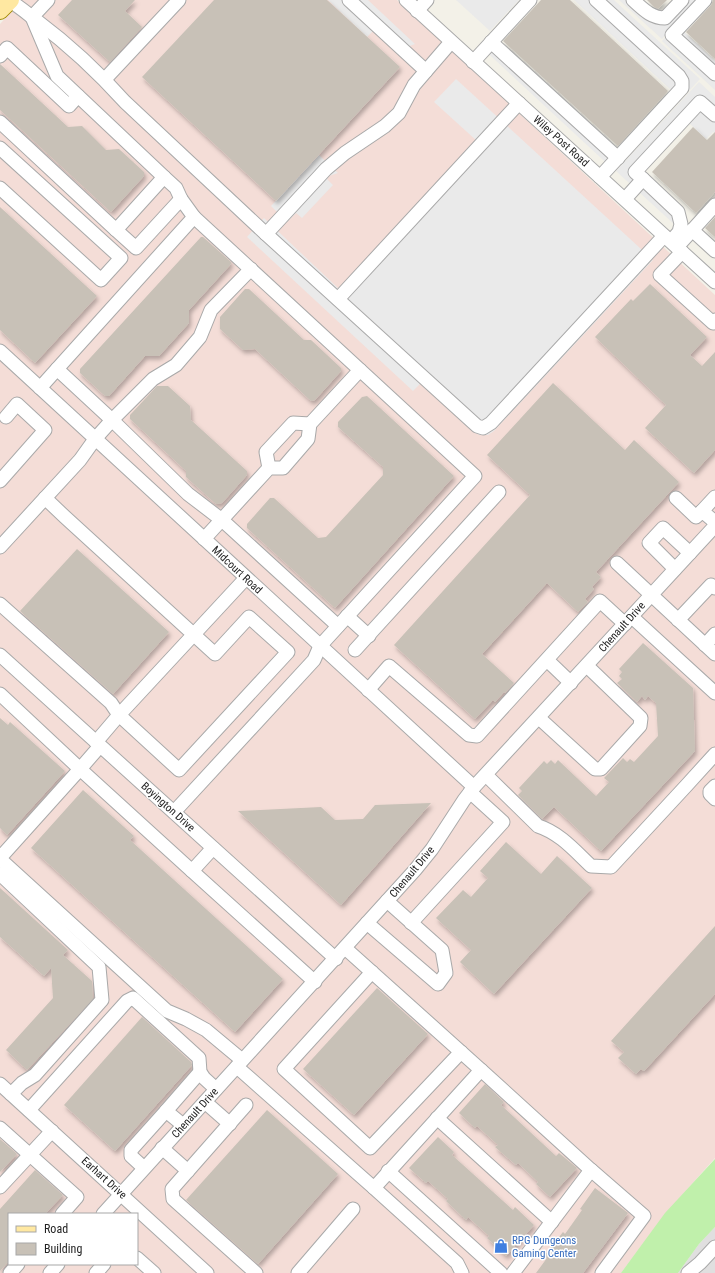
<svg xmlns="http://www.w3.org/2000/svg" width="715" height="1273" font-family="'Roboto Condensed',sans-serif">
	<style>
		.residential { fill: #e0dfdf }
		.commercial { fill: #f4ddd7; fill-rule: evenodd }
		.grass { fill: #c0f0ab }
		.parking { fill: #eaeaea }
		.building { fill: #c8c1b7; filter: url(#shadow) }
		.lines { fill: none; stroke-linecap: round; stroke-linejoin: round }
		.minor-casing { stroke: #a9a9a9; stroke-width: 15 }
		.major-casing { stroke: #a08900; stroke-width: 18 }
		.minor { stroke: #fff; stroke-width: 13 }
		.major { stroke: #ffe8a1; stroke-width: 16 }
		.labels { text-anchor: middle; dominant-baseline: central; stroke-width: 3; stroke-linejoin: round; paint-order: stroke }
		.street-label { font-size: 11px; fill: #222; stroke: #fff }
		.shop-label { font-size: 11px; fill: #366cbe; stroke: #fff; text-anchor: start }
	</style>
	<defs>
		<filter id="shadow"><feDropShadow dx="2" dy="3.5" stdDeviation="2" flood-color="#0004"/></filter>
	</defs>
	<rect width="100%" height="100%" fill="#f3f1e8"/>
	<path class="residential" d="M715,1227v46h-37l21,-29z"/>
	<path class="commercial" d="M22,0h375l318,295v863l-49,55 -45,60h-621v-1249zM9,1214h128v50h-128z"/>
	<path class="grass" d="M715,1159v68l-16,17 -21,29h-57l44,-60z"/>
	<g class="parking">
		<path d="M328,0h40l47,44 -8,3 -34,-16 -6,6z"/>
		<path d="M456,0h63l-29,31z"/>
		<path d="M522,0h16l-38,41 118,109 54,-59 -98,-91h40l86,79 -85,92 -135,-125z"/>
		<path d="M619,0h24l18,17 16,-17h21l-36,39z"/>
		<path d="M677,25l38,36v29l-53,-49z"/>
		<path d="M456,79l197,181 -159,171 -6,4h-8l-5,-2 -54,-50 -8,8 -166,-154 17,-19 75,71 138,-148 -43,-39z"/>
		<path d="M699,82l16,15v36l-2,-1 -7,7 -17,-16 -45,48 42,40 -12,13 -58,-53z"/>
		<path d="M319,155l19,18 -9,3 -2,3 6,6 -31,33 -6,-5 -9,9 -16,-16z"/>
	</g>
	<g class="building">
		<path d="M72,0h63l-10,11 17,16 -32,35 -52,-47z"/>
		<path d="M214,0h113l73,67 -124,134 -134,-124z"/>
		<path d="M541,0h29l98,91 -50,55 -115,-105z"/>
		<path d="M647,0h20l-9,9 -4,-2z"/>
		<path d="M713,0h2v59l-29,-27 25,-27z"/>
		<path d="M0,64l68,63 14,-1 24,24 13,-1 25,23v4l-33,36 -111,-102z"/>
		<path d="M693,127l14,13 8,-8v60l-19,21 -44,-41z"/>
		<path d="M0,207l97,89 -62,67 -35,-33z"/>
		<path d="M715,217v20l-10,-9z"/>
		<path d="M201,237h2l28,25v2l-42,46v13l-30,33h-14l-36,40h-4l-25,-23v-4z"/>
		<path d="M650,284l57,53 -17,18 12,11 13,-14v98l-21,23 -49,-45 21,-23 -71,-68 36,-38 2,2z"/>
		<path d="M245,289h4l55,51h7l30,28v3l-26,29 -4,1 -56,-52 -12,1 -23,-21v-12z"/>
		<path d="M553,383l72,67 9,-10 45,42 -83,90 5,5 -9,10 2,2 -9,10 3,3 -10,10 -31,-29 -65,71 32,29 -9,10 -1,-1 -9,10 -2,-2 -18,19 -81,-74 136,-150 -43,-40z"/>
		<path d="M157,386h11l22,20 1,14 56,51v4l-25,28 -6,1 -30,-27v-6l-56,-52v-4z"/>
		<path d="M367,396l87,80 -119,132 -88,-80v-4l23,-26h4l44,40 8,-1 57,-62v-8l-45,-40v-5l24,-25z"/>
		<path d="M77,549l92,83 -56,62 -93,-83z"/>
		<path d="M643,643l50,45 2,63 -94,100 -47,-44 -12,12 -24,-24 4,-4 -3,-3 25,-27 3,3 4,-4 4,4 3,-4 38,36 13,-14 -5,-4 19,-20 4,4 3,-3 4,3 24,-26 -2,-33 -8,-7 -3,4 -3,-4 -5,6 -20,-19 5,-4 -3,-3 3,-4 -3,-3z"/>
		<path d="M0,718l8,7 2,-3 55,49 -58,64 -7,-7z"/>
		<path d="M83,790l51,46 -4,4 153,139 -48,53 -204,-184z"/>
		<path d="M431,803l-90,102 -103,-94 83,-4 14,13 28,-1 12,-14z"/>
		<path d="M506,842l35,32 16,-18 35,32 -98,106 -34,-32 11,-12 -35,-32 27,-28 8,7 17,-19 -8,-7z"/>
		<path d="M0,888l68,62 -5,5 29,26 1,18 -66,71 -21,-20 47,-52 -2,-30 -7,8 -44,-39z"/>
		<path d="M715,926v68l-71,77 -3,-2 -5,5 -18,-16 6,-6 -13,-11z"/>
		<path d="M377,988l51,46 -74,81 -51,-46z"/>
		<path d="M142,1017l49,45 1,3 -77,86 -51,-46z"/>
		<path d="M485,1084l19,18 -3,3 55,51 3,-3 18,15 -27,29 -14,-13 2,-2 -20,-19 -2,2 -21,-18 3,-2 -21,-19 -2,2 -16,-15z"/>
		<path d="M267,1110l71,64 -80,90 -72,-64z"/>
		<path d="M438,1137l16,15 -2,3 61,55 2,-3 19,18 -28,31 -19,-18 2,-2 -21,-19 -2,3 -20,-19 2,-2 -20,-18 -2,2 -17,-15z"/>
		<path d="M0,1139l17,15 -17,18z"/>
		<path d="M35,1170l28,25 -18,19h-36v47l-9,10v-62z"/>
		<path d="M595,1188l33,25 -45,60h-47l11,-15 -3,-2 19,-24 2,2 17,-24 -2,-1z"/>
	</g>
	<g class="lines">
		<defs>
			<g id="minor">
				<path d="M349,0l77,71 25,-29"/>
				<path d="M406,0l309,282"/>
				<path d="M596,0l83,76 3,5v7l-82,89"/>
				<path d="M633,0c10,9 18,18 32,18l17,-18"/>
				<path d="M705,0l-33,35 43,39"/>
				<path d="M10,1c10,6 18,13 27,20 32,24 62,52 88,81l141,132 211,192 6,2 8,-5 173,-187"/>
				<path d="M417,11l10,-11"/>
				<path d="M491,42l127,116"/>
				<path d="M0,56l7,-8 62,58 9,-10"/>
				<path d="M473,62l57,-62"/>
				<path d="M105,79l74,-79"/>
				<path d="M0,122l116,108 48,-53 -107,-101 -25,-59 16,-17"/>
				<path d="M0,148l121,110 -20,22 -101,-92"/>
				<path d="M164,177l12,11 5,11"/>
				<path d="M643,179l35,33 3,12 -2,8 -8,9"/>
				<path d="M625,199l18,-20 -8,-7 65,-70 15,13"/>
				<path d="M194,217l166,153"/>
				<path d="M692,230l23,21"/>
				<path d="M266,234l60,-65 19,-16 40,-27 14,-13 15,-28 12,-14"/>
				<path d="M677,247l38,-42"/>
				<path d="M682,252l-22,23 53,48 2,-3"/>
				<path d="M338,299l181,-196"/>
				<path d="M0,351l474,436"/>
				<path d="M57,369l137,-152 -13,-18 -45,49 -20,-18"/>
				<path d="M40,388l17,-19 55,51 41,-41 23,-14 24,-28 11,-27 40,-41"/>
				<path d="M269,468l-3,-16 27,-29 17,1"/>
				<path d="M0,481l45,-51 -28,-26 -11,13"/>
				<path d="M45,498l20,19 150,137 34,-37 39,35 -109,118 -60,-55 127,-137"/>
				<path d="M676,498l20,19 6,-6 13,11"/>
				<path d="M702,511l13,-14"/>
				<path d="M0,547l80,-87 15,-21 17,-19 76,74 34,26 116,106"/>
				<path d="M617,563l98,91"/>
				<path d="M675,569l-26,-26 14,-15 27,25"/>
				<path d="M0,604l111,99 8,12 -23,27"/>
				<path d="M347,616l22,20"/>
				<path d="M632,617l83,76"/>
				<path d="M678,620l33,-35 4,3"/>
				<path d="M705,645l10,-11"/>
				<path d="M355,650l144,-158"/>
				<path d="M0,655l336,304"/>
				<path d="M547,660l24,23"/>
				<path d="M368,690l21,-24 80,69 8,1 123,-135 25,23"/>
				<path d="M0,694l80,75 20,-23"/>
				<path d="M539,718l56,51h6l39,-43 1,-8 -54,-52"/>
				<path d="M486,775l52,51c22,7 37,25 53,40l20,1 75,-81 29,-32"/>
				<path d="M715,786l-5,5v3l5,5"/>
				<path d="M174,812l140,-152 6,-14 155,-170 -115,-106 -50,54 -2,15 -25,29h-14l-65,71"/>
				<path d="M0,858l80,-89 112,102 21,-23"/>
				<path d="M0,859l167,152 19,8 20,11 36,30"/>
				<path d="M192,871l123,111"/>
				<path d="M0,874l99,93 3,33 -67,75 -13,8 -11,11"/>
				<path d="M367,923l71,61 8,-11 -4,-23 -55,-49"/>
				<path d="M411,923l92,-101 -33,-30"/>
				<path d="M372,972l-88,97 86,79 91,-96"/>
				<path d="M237,1067l137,121 107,-118 -136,-122"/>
				<path d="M481,1070l110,100 53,46 -42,57"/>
				<path d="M0,1084l207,189"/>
				<path d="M205,1102l25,22"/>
				<path d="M246,1105l-74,84 1,10 83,74"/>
				<path d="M29,1110l98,-109 6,-3 66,60 1,14 4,6 12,11"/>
				<path d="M437,1118l115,104"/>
				<path d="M183,1125l-17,-14 34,-39"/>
				<path d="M0,1128l77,69 -15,17"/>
				<path d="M162,1148l26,23"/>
				<path d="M144,1168l-13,-12v-6l35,-39"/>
				<path d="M388,1171l113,102"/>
				<path d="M0,1187l52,-56"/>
				<path d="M374,1188l83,75 5,10"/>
				<path d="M103,1214l312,-344 17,-21 32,-49 10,-13 241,-261"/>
				<path d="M137,1258l17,15"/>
				<path d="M10,1273l8,-9"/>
				<path d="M50,1273l8,-9"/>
				<path d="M96,1273l8,-9"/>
				<path d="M298,1273l55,-64"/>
				<path d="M513,1273l78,-103"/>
				<path d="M688,1273l12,-10 15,-16"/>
			</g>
			<path id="major" d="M0,11l11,-11"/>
		</defs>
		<use href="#minor" class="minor-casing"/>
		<use href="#major" class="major-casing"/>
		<use href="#minor" class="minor"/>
		<use href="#major" class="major"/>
	</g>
	<defs>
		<symbol id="shop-bare" viewBox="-9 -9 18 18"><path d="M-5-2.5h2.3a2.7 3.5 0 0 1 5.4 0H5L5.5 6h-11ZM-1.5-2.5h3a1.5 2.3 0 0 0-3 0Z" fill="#3f7fe0" stroke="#fff" stroke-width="2.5" paint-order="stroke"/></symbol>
	</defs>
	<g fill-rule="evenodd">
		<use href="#shop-bare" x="491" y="1236" width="20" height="20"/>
	</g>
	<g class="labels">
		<g class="street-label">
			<text transform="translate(561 141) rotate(42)">Wiley Post Road</text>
			<text transform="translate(237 570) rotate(43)">Midcourt Road</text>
			<text transform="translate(622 627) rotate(-48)">Chenault Drive</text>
			<text transform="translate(168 807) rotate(42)">Boyington Drive</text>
			<text transform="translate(412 872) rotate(-50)">Chenault Drive</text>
			<text transform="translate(195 1113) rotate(-48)">Chenault Drive</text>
			<text transform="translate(104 1178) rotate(42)">Earhart Drive</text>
		</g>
		<g class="shop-label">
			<text x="512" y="1240">RPG Dungeons<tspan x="512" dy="13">Gaming Center</tspan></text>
		</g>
	</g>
	<rect x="8" y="1213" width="130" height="52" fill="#ffffff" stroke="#a7a7a7"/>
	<rect x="16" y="1226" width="20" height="6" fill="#ffe8a1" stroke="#a7a7a7"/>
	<text x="44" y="1233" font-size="12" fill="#222222">Road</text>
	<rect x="16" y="1243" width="20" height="12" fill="#c8c1b7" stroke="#a7a7a7"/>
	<text x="44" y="1253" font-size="12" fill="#222222">Building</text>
</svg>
